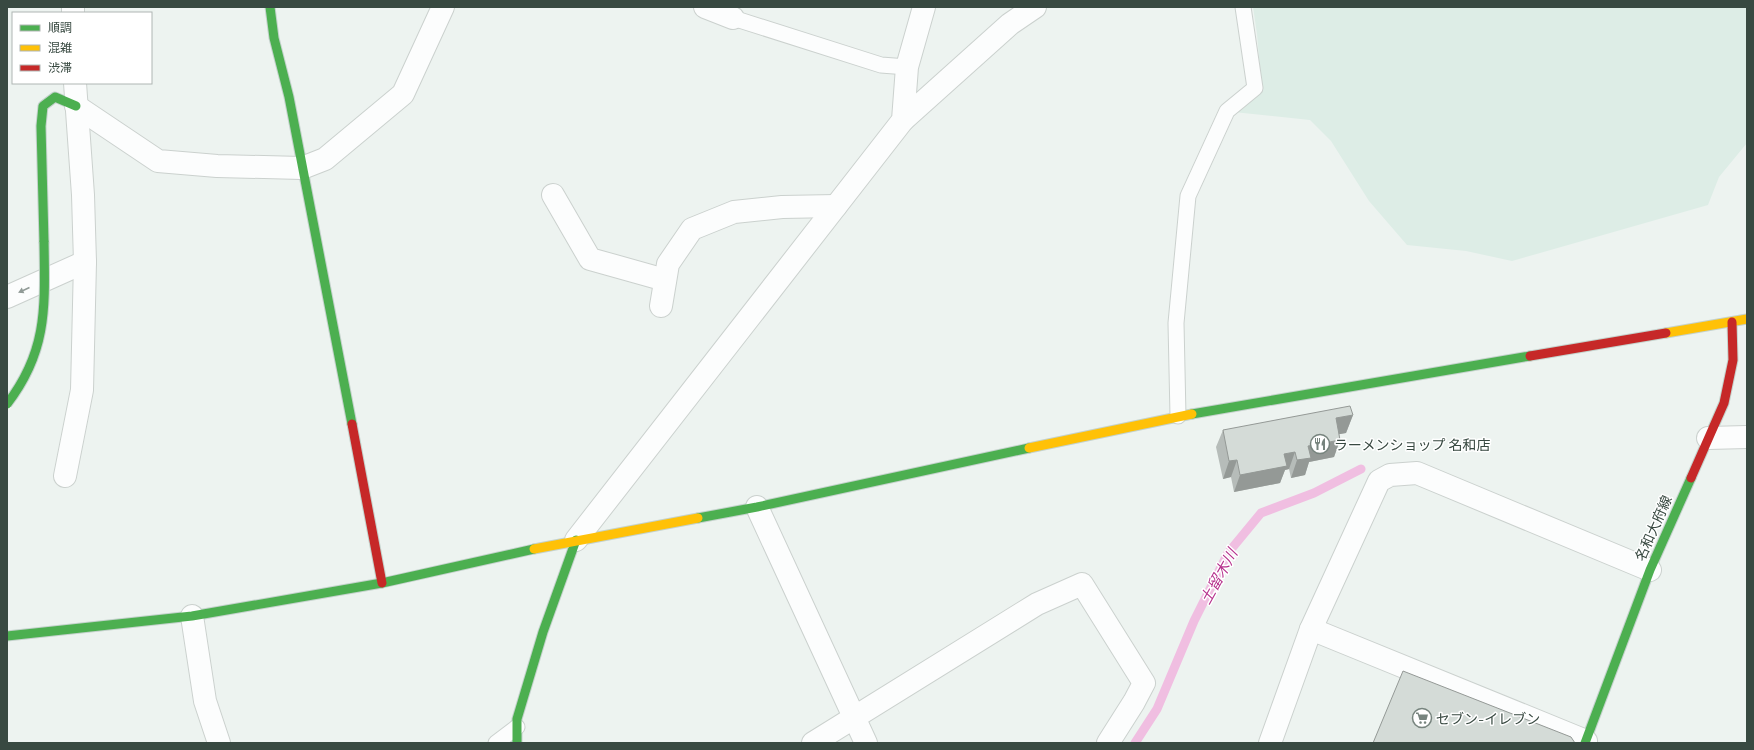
<svg xmlns="http://www.w3.org/2000/svg" width="1754" height="750" font-family="'Exo 2','Noto Sans JP',sans-serif">
	<style>
		.education { fill: #ddede6 }
		.lines { fill: none; stroke-linecap: round; stroke-linejoin: round }
		.stream { stroke: #f0bee1; stroke-width: 9 }
		.lane-casing { stroke: #cbd1ce; stroke-width: 17 }
		.street-casing { stroke: #cbd1ce; stroke-width: 24 }
		.fast-casing { stroke: #c4d2cc; stroke-width: 11 }
		.slow-casing { stroke: #c4d2cc; stroke-width: 11 }
		.jam-casing { stroke: #c4d2cc; stroke-width: 11 }
		.lane { stroke: #fcfdfd; stroke-width: 15 }
		.street { stroke: #fcfdfd; stroke-width: 22 }
		.fast { stroke: #4caf50; stroke-width: 9 }
		.slow { stroke: #ffc107; stroke-width: 9 }
		.jam { stroke: #c62828; stroke-width: 9 }
		.fast-bridge-casing { stroke: #c4d2cc; stroke-width: 11; stroke-linecap: butt }
		.fast-bridge { stroke: #4caf50; stroke-width: 9 }
		.wall { fill: #b6bcb9 }
		.shaded-wall { fill: #949996 }
		.building { fill: #d4dbd7; stroke: #949996 }
		.oneway { fill: #909a96 }
		.labels { text-anchor: middle; dominant-baseline: central; stroke-width: 3; stroke-linejoin: round; paint-order: stroke }
		.poi-label { font-size: 14px; fill: #384941; stroke: #fff; text-anchor: start }
		.street-label { font-size: 14px; fill: #384941; stroke: #fff }
		.water-label { font-size: 15px; font-style: italic; fill: #b6318d; stroke: #fff }
	</style>
	<rect width="100%" height="100%" fill="#edf3f0"/>
	<path class="education" d="M1253,7h494v136l-28,34 -11,28 -196,56 -46,-10 -59,-6 -38,-44 -38,-60 -21,-21 -86,-9 37,-30 -4,-47z"/>
	<g class="lines">
		<path class="stream" d="M1135,743l22,-34 37,-88 34,-68 33,-40 53,-20 47,-24"/>
		<defs>
			<g id="lane">
				<path d="M733,18l148,47 26,2"/>
				<path d="M1178,416l-2,-93 12,-127 39,-85 28,-23 -12,-81"/>
				<path d="M496,743l21,-16"/>
			</g>
			<g id="street">
				<path d="M73,7v6"/>
				<path d="M705,7l28,11"/>
				<path d="M76,106l82,55 59,5 85,2 23,-9 78,-65 40,-87"/>
				<path d="M903,120l107,-96 25,-17"/>
				<path d="M553,195l37,64 75,21"/>
				<path d="M7,297l78,-35"/>
				<path d="M661,306l7,-42 24,-35 42,-17 48,-5 54,-1"/>
				<path d="M1708,438l39,-1"/>
				<path d="M65,476l17,-86 3,-128 -2,-67 -8,-112"/>
				<path d="M757,507l109,236"/>
				<path d="M576,540l327,-420 4,-53 17,-60"/>
				<path d="M192,616l13,85 14,42"/>
				<path d="M1311,629l275,112"/>
				<path d="M813,743l224,-139 45,-20 62,99 -10,19 -26,41"/>
				<path d="M1270,743l41,-114 68,-148 11,-6 27,-2 233,97"/>
			</g>
			<g id="fast">
				<path d="M270,7l4,31 15,59 63,327"/>
				<path d="M44,242l-3,-116 2,-20 12,-9 21,9"/>
				<path d="M1192,414l338,-58"/>
				<path d="M698,518l59,-11 272,-59"/>
				<path d="M7,636l185,-20 190,-33 152,-34"/>
				<path d="M517,743v-24l26,-87 33,-92"/>
				<path d="M1585,743l65,-173 41,-92"/>
			</g>
			<g id="slow">
				<path d="M1666,333l81,-14"/>
				<path d="M1029,448l163,-34"/>
				<path d="M534,549l164,-31"/>
			</g>
			<g id="jam">
				<path d="M1530,356l136,-23"/>
				<path d="M352,424l30,159"/>
				<path d="M1691,478l33,-75 9,-43 -1,-38"/>
			</g>
		</defs>
		<use href="#lane" class="lane-casing"/>
		<use href="#street" class="street-casing"/>
		<use href="#fast" class="fast-casing"/>
		<use href="#slow" class="slow-casing"/>
		<use href="#jam" class="jam-casing"/>
		<use href="#lane" class="lane"/>
		<use href="#street" class="street"/>
		<use href="#fast" class="fast"/>
		<use href="#slow" class="slow"/>
		<use href="#jam" class="jam"/>
		<defs>
			<path id="fast-bridge" d="M7,404c41,-53 38,-98 37,-162"/>
		</defs>
		<use href="#fast-bridge" class="fast-bridge-casing"/>
		<use href="#fast-bridge" class="fast-bridge"/>
	</g>
	<path class="wall" d="M1353,415l-7,18 -7,1 1,6 -6,17 -25,5 -4,13 -14,3 -2,-9 -4,1 -5,13 -46,9 -3,-15 -8,2 -7,-32 7,-17z"/>
	<g class="shaded-wall">
		<path d="M1353,415l-7,18 -17,3 7,-18z"/>
		<path d="M1340,440l-6,17 -25,5 -4,13 -14,3 6,-18 11,-14z"/>
		<path d="M1295,452l-6,17 -4,1 -5,13 -46,9 6,-17 44,-21z"/>
		<path d="M1237,460l-6,17 -8,2 6,-18z"/>
	</g>
	<g class="building">
		<path d="M1350,406l3,9 -17,3 4,22 -32,6 3,12 -14,2 -2,-8 -11,2 3,12 -47,9 -3,-15 -8,1 -6,-31z"/>
		<path d="M1403,671l168,66 4,6h-202z"/>
	</g>
	<defs><path id="oneway-solid" d="M-6-.8H1V-3.2L6.5 0L1 3.2V.8H-6Z"/></defs>
	<use class="oneway" href="#oneway-solid" transform="translate(24 290) rotate(156)"/>
	<defs>
		<symbol id="restaurant-ring" viewBox="-11 -11 22 22"><circle r="9.5" fill="#fff" stroke="#77847e" stroke-width="1.5"/><path d="M-5-6h1v4h1v-4h1v4h1v-4h1v5L-1.5 .5V6h-2V.5L-5-1ZM5-6V6H3V1.5H1.5Q1.5-4 5-6Z" fill="#77847e"/></symbol>
		<symbol id="supermarket-ring" viewBox="-11 -11 22 22"><circle r="9.5" fill="#fff" stroke="#77847e" stroke-width="1.5"/><path d="M-6-5.5h2.5l.6 2H6L4.5 2H-2.5L-4.4-4H-6ZM-1.5 3.2a1.3 1.3 0 1 0 .1 0ZM3 3.2a1.3 1.3 0 1 0 .1 0Z" fill="#77847e"/></symbol>
	</defs>
	<g fill-rule="evenodd">
		<use href="#restaurant-ring" x="1309" y="433" width="22" height="22"/>
		<use href="#supermarket-ring" x="1411" y="707" width="22" height="22"/>
	</g>
	<g class="labels">
		<g class="poi-label">
			<text x="1334" y="444">ラーメンショップ 名和店</text>
			<text x="1436" y="718">セブン-イレブン</text>
		</g>
		<g class="street-label">
			<text transform="translate(1653 528) rotate(-66)">名和大府線</text>
		</g>
		<g class="water-label">
			<text transform="translate(1218 576) rotate(-61)">土留木川</text>
		</g>
	</g>
	<rect width="1754" height="750" fill="none" stroke="#384941" stroke-width="16"/>
	<rect x="12" y="12" width="140" height="72" fill="#ffffff" stroke="#afb6b3"/>
	<rect x="20" y="25" width="20" height="6" fill="#4caf50" stroke="#afb6b3"/>
	<text x="48" y="32" font-size="12" fill="#384941">順調</text>
	<rect x="20" y="45" width="20" height="6" fill="#ffc107" stroke="#afb6b3"/>
	<text x="48" y="52" font-size="12" fill="#384941">混雑</text>
	<rect x="20" y="65" width="20" height="6" fill="#c62828" stroke="#afb6b3"/>
	<text x="48" y="72" font-size="12" fill="#384941">渋滞</text>
</svg>
